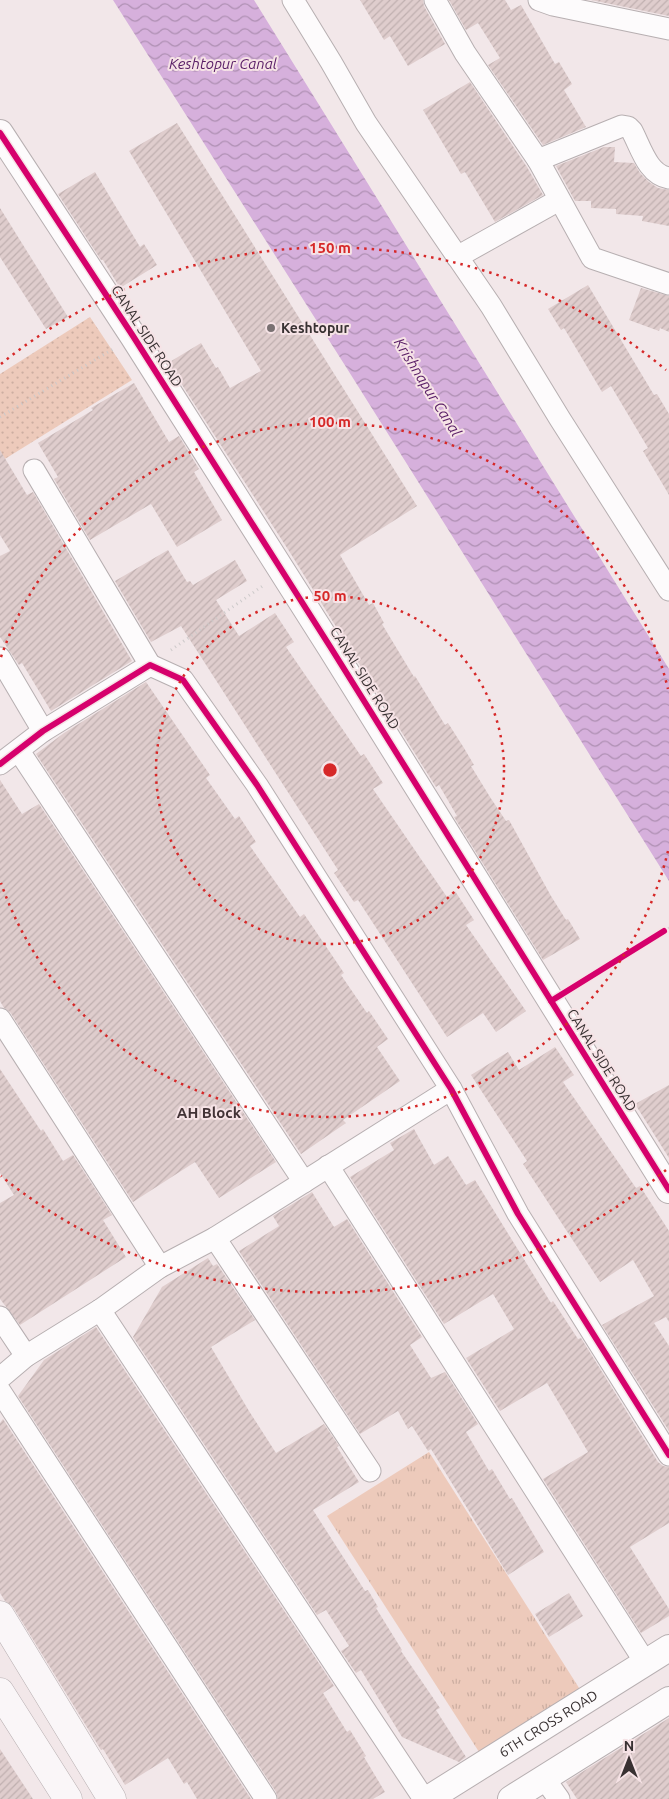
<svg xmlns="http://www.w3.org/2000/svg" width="669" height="1799" font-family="Ubuntu,sans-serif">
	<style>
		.grass { fill: url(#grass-dots) }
		.park { fill: url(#park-tufts) }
		.water { fill: url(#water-waves) }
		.building { fill: url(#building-hatch) }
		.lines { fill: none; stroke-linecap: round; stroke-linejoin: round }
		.minor-casing { stroke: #b7afb1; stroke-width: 23 }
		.tertiary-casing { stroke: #b7afb1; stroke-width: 28 }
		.secondary-casing { stroke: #b7afb1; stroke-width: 29 }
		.path { stroke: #cdcaca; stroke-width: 3; stroke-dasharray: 1 4; stroke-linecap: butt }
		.minor { stroke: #fdfbfc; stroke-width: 21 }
		.tertiary { stroke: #fdfbfc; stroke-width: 26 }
		.secondary { stroke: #faf6f8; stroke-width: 28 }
		.cycleway-casing { stroke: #f6e3e6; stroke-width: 9 }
		.cycleway { stroke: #d6006c; stroke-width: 6 }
		.ring { fill: none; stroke: #d62828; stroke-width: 2.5; stroke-dasharray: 2.5 5 }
		.poi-dot { fill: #797172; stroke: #f6e3e6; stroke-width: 2 }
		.labels { text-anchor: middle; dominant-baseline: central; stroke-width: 4; stroke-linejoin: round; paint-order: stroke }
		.poi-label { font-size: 14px; font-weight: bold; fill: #383132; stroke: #f6e3e6; text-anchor: start }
		.street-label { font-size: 14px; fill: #383132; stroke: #f6e3e6 }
		.water-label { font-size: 15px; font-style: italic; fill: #591d66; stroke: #f6e3e6 }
		.neighbourhood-label { font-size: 15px; font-weight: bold; fill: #423336; stroke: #f6e3e6 }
		.centre { fill: #d62828; stroke: #f6e3e6; stroke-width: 2.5 }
		.ring-label { font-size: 15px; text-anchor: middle; font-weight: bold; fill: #d62828; stroke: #f6e3e6; stroke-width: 4; stroke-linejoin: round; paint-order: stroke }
	</style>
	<defs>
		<pattern id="grass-dots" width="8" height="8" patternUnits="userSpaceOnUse" patternTransform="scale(1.25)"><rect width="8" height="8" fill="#edcabb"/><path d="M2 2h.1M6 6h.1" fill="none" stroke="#ccaea1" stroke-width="1.8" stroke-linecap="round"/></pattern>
		<pattern id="park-tufts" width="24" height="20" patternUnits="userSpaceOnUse" patternTransform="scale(1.25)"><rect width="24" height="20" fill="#edcabb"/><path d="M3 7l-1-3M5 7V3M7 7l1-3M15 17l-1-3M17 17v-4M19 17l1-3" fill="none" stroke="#ccaea1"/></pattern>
		<pattern id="water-waves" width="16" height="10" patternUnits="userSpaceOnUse" patternTransform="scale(1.25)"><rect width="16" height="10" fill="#d6b0dc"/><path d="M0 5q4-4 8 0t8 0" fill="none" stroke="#af90b3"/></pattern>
		<pattern id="building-hatch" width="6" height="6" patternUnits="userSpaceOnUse" patternTransform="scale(1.25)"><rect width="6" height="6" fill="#dfcdcd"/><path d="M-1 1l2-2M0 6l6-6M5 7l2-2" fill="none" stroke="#c0b0b0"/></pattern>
	</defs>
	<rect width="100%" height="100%" fill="#f2e7e9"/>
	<path class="grass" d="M90,317l42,63 -132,82v-88z"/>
	<path class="park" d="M429,1452l152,239 -100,64 -154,-239z"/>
	<path class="water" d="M113,0h141l415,669v212l-323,-514z"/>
	<g class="building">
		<path d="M360,0h63l1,6 21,38 -37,22 -18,-30 -6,4z"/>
		<path d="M449,0h56l6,10 10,-5 34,59 4,-2 13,22 -8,6 22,37 -43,18 -55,-80 12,-7 -22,-35 -12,7z"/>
		<path d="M591,0h78v16z"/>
		<path d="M470,82l57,85 16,28 -48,27 -30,-50 -4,2 -38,-64z"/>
		<path d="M177,123l240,383 -77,49 29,50 4,-2 11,20 -2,1 32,53 1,-1 30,49 3,-2 16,25 10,17 -3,1 19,31 16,24 3,-1 42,76 15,24 2,-1 12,20 -37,21 -89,-143 3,-1 -18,-31 -3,2 -12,-19 -135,-217 -121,-188 33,-20 15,25 2,-1 12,21 31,-17 -132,-220z"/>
		<path d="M604,147h11l-1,15 20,1 6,10 9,9 9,6 11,2v36l-27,-5 1,-5 -27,-2v-5l-25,-1v-7h-16l-19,-35z"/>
		<path d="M95,172l45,75 4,-3 13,21 -37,23 -17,-28h-2l-43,-66z"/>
		<path d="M0,208l68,109 -22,12 -46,-72z"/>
		<path d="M588,285l66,110 3,-1 12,20v81l-26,-44 5,-3 -37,-62 -9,6 -38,-64 -3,2 -13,-21z"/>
		<path d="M641,288l28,8v36l-9,-4 -1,3 -30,-11z"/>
		<path d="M134,383l35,59 10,-6 20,33 -5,3 28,48 -45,27 -26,-43 -61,36 -36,-61 4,-2 -20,-34 55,-33 -2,-2z"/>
		<path d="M0,450l27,45 6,-3 99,169 -81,50 -29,-48 -3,2 -19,-28v-81l10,-5 -10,-16z"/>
		<path d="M168,550l19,32 3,-1 3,4 42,-25 12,21 -31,19 23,36 36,-23 19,29 -8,5 75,109 3,-2 19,29 -10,6 74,108 8,-6 19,29 -8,5 60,86 -30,21 -13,-19 -36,24 -89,-137 -4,2 -20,-29 4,-3 -157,-244 -30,16 -36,-61z"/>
		<path d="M146,682l64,93 -4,3 29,41 4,-3 17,26 -6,4 50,71 4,-3 40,59 -3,2 26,38 2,-2 19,28 -11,8 23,34 -57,39 3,3 -45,31 -265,-400 28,-21z"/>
		<path d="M0,780l22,34 17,-10 237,358 -57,36 -24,-36 -62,40 -123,-190 -6,-4 -4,-7z"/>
		<path d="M555,1047l19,28 -11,7 73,106 4,-2 29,45v91l-3,-5 -12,6 15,23v85l-67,-106 52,-29 -21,-36 -33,22 -77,-118 4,-3 -56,-86 37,-23 11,18z"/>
		<path d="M0,1069l41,62 2,-2 20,32 10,-6 39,60 -9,5 23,37 -106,68 -20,-26v-96l14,-8 -14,-22z"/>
		<path d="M669,1085v73l-34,-54z"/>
		<path d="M414,1129l20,36 14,-9 18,29 9,-5 76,123 2,-2 25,38 3,-1 77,124 5,4 6,1v56l-39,24 39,62v7l-28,17 -98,-154 45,-27 -41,-69 -47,28 -34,-53 48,-29 -21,-35 -49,30 -94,-147 44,-27 -4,-7z"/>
		<path d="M312,1192l22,35 13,-8 75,118 -12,8 21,33 14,-6 33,52 -12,8 23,39 3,-2 18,30 2,-1 32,54 -36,23 -77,-126 -3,2 -16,-25 -4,3 -10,-18 -38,23 -121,-183 40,-25 -6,-10z"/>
		<path d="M208,1258l5,8 4,-2 38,56 -44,27 38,64 27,42 48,-29 15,22 -2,1 22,35 -46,28 52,81 3,-1 10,17 -2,1 26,42 -1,1 39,57 -4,2 30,47 -7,5 -57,-25 -41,-67 -5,3 -15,-22 8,-5 -23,-36 -9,5 -184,-278 29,-50z"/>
		<path d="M96,1327l238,359 -11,7 24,39 3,-2 16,26 -2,1 21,35 -12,7h-95l-2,-7 -258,-396 26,-36z"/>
		<path d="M3,1419l248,380h-54l-10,-17 -3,2 -16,-26 -43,27 -22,-36 -2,1 -88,-143 -8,-6 -5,-8v-170z"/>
		<path d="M569,1593l14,23 -34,21 -14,-23z"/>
		<path d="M669,1718v81h-92l-11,-17z"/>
		<path d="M0,1749l33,50h-33z"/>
	</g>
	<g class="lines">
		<defs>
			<g id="minor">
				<path d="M293,0l38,62 35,61 125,183 69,113 109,171"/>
				<path d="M435,0l30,53 73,107 84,-34 6,1 4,4c9,17 16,44 37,47"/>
				<path d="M539,0l14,5 116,24"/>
				<path d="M538,160l54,98 77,26"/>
				<path d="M457,257l102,-57"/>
				<path d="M34,470l116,195"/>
				<path d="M0,658l43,73"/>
				<path d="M19,751l285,431"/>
				<path d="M0,764l43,-33 107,-66 33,15 74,105 194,304 67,125 151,241"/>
				<path d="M0,1019l160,248"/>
				<path d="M328,1166l317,496"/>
				<path d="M215,1238l155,233"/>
				<path d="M100,1310l324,489"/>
				<path d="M0,1317l26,39"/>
				<path d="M0,1378l26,-22 74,-46 60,-43 55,-29 236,-149"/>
				<path d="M0,1391l266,408"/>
				<path d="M544,1778l15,21"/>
			</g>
			<g id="tertiary">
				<path d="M0,133l133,203 198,312 338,542"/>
				<path id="s1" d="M428,1799l241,-151"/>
				<path d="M511,1799l158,-99"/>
			</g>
			<g id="secondary">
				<path d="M0,1615l112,184"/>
				<path d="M0,1692l68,107"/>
			</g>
		</defs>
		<use href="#minor" class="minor-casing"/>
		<use href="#tertiary" class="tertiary-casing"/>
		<use href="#secondary" class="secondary-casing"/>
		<g class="path">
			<path d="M0,417l113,-68"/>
			<path d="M171,650l93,-65"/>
			<path d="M664,931l5,-3"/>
		</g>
		<use href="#minor" class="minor"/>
		<use href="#tertiary" class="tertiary"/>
		<use href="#secondary" class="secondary"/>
		<defs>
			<g id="cycleway">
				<path d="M0,133l133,203 198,312 338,542"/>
				<path d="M0,764l43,-33 107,-66 33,15 74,105 194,304 67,125 151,241"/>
				<path d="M551,1001l113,-70"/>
			</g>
		</defs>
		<use href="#cycleway" class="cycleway-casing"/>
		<use href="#cycleway" class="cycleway"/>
	</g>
	<g class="ring">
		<circle cx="330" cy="770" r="174"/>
		<path d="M668 851A348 348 0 0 1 1 883M1 657A348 348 0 0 1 668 689"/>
		<path d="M666 1170A522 522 0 0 1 1 1176M1 364A522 522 0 0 1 666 370"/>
	</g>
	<circle class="poi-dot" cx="271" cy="328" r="5"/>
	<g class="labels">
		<g class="poi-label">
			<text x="281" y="328">Keshtopur</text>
		</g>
		<g class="street-label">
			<text transform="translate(147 336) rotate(57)">CANAL SIDE ROAD</text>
			<text transform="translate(365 678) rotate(58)">CANAL SIDE ROAD</text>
			<text transform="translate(602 1060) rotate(58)">CANAL SIDE ROAD</text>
			<text stroke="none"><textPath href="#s1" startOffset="142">6TH CROSS ROAD</textPath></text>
		</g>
		<g class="water-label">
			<text x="223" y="63">Keshtopur Canal</text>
			<text transform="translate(428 387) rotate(58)">Krishnapur Canal</text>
		</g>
		<g class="neighbourhood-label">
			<text x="209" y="1112">AH Block</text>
		</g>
	</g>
	<circle cx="330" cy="770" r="8" class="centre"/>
	<g class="ring-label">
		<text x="330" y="253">150 m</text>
		<text x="330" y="427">100 m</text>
		<text x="330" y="601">50 m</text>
	</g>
	<g transform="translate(629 1759)" stroke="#f6e3e6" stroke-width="4" paint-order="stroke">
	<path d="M0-4L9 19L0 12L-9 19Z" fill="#383132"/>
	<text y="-8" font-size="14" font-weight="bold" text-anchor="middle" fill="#383132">N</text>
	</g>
</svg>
